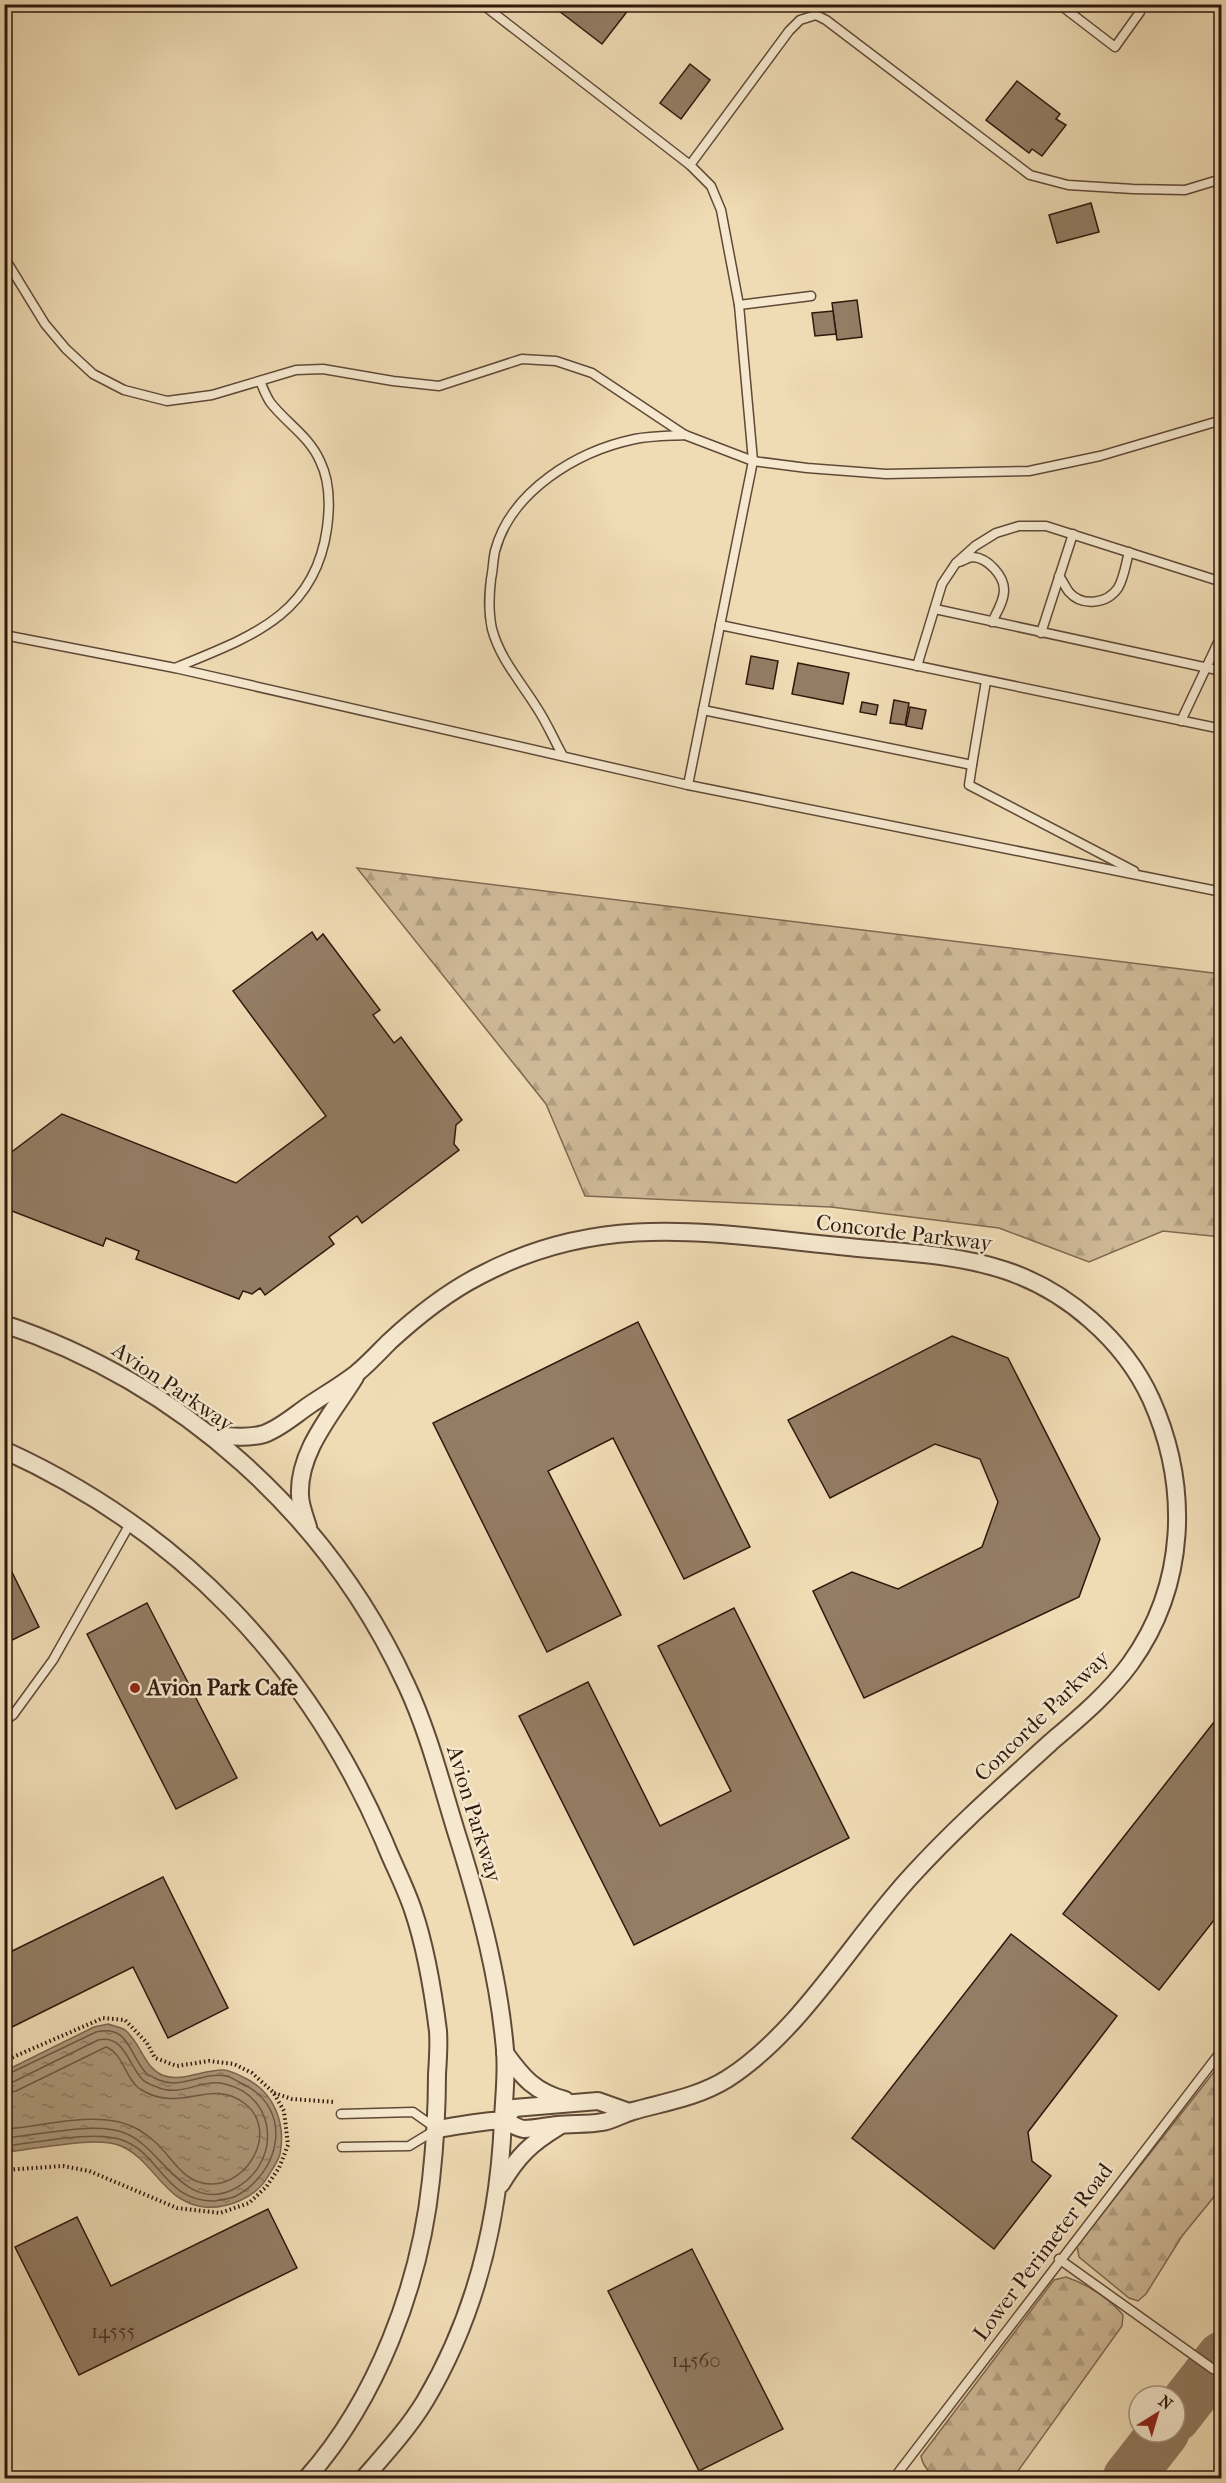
<svg xmlns="http://www.w3.org/2000/svg" width="1226" height="2483" font-family="'IM FELL French Canon',serif">
	<style>
		.forest { fill: url(#forest-firs); stroke: #806952; stroke-width: 1.5 }
		.water { fill: url(#water-ripples); stroke: #7c654f; stroke-width: 1.5 }
		.lines { fill: none; stroke-linecap: round; stroke-linejoin: round }
		.shore { stroke: #6f5844; stroke-width: 1.5 }
		.taxiway { stroke: #907a60; stroke-width: 51 }
		.building { fill: #937d64; stroke: #30180d; stroke-width: 1.5 }
		.service-casing { stroke: #604937; stroke-width: 11 }
		.minor-casing { stroke: #604937; stroke-width: 20 }
		.path { stroke: #30180d; stroke-width: 4; stroke-dasharray: 1.5 3; stroke-linecap: butt }
		.service { stroke: #f5e8ce; stroke-width: 8 }
		.minor { stroke: #f5e8ce; stroke-width: 16 }
		.poi-dot { fill: #8f2418; stroke: #f5e8ce; stroke-width: 2 }
		.labels { text-anchor: middle; dominant-baseline: central; stroke-width: 5; stroke-linejoin: round; paint-order: stroke }
		.number-label { font-size: 20px; fill: #493123 }
		.street-label { font-size: 22px; fill: #30180d; stroke: #f5e8ce }
		.poi-label { font-size: 22px; font-weight: bold; fill: #30180d; stroke: #f5e8ce; text-anchor: start }
	</style>
	<defs>
		<pattern id="forest-firs" width="22" height="20" patternUnits="userSpaceOnUse" patternTransform="scale(1.5)"><rect width="22" height="20" fill="#cfba98"/><path d="M5 1l3.5 6h-7zM16 11l3.5 6h-7z" fill="#b29f82"/></pattern>
		<pattern id="water-ripples" width="26" height="14" patternUnits="userSpaceOnUse" patternTransform="scale(1.5)"><rect width="26" height="14" fill="#ae997b"/><path d="M2 4q2-2 4 0t4 0M15 11q2-2 4 0t4 0" fill="none" stroke="#8e7c63"/></pattern>
	</defs>
	<rect width="100%" height="100%" fill="#efdbb4"/>
	<filter id="stains"><feTurbulence type="fractalNoise" baseFrequency=".00333" numOctaves="4"/><feColorMatrix values="0 0 0 0 .2 0 0 0 0 .09 0 0 0 0 .02 0 0 0 .5 -.17"/></filter>
	<radialGradient id="worn" r=".72"><stop offset=".6" stop-color="#630" stop-opacity="0"/><stop offset="1" stop-color="#630" stop-opacity=".3"/></radialGradient>
	<g class="forest">
		<path d="M357,868l864,106v263l-58,-6 -74,31 -90,-34 -168,-21 -246,-11 -39,-92z"/>
		<path d="M1221,2063v118l-8,17 -31,38 -36,58 -8,7 -9,-3 -50,-41 -2,-11z"/>
		<path d="M1066,2277c21,7 43,21 57,38l-1,11 -109,152c-18,1 -57,4 -71,0 -12,-2 -19,-12 -21,-22l133,-176z"/>
	</g>
	<path class="water" d="M108,2024c5,2 12,3 17,6 16,13 18,36 37,45 19,8 42,-6 62,-5 8,1 15,5 21,8 29,14 41,45 35,76 -2,8 -9,17 -13,24 -12,20 -40,31 -63,29 -41,-5 -49,-46 -83,-61 -25,-11 -87,4 -116,6v-81l89,-44z"/>
	<g class="lines">
		<g class="shore">
			<path d="M4,2076l92,-44c34,-8 33,24 51,42 3,2 8,4 12,6 22,10 45,-9 67,-4 6,1 12,6 17,8 51,25 38,88 -7,112 -6,3 -15,4 -22,5 -50,0 -54,-48 -92,-61 -30,-10 -85,3 -118,6"/>
			<path d="M4,2084l9,-2 85,-42c26,-6 30,24 44,39 3,4 10,6 15,8 23,11 45,-9 68,-3 55,13 56,83 7,106 -48,22 -70,-41 -105,-56 -30,-14 -89,2 -123,4"/>
			<path d="M4,2093l12,-2 90,-44c18,7 19,32 34,42 41,26 69,-12 104,14 36,27 4,83 -34,81 -28,-1 -38,-28 -56,-43 -7,-6 -15,-12 -23,-15 -34,-16 -90,1 -127,3"/>
		</g>
		<g class="taxiway">
			<path d="M1175,2417l47,-60"/>
			<path d="M1128,2478l36,-46"/>
		</g>
	</g>
	<g class="building">
		<path d="M550,4h74l5,5 -27,35z"/>
		<path d="M690,64l20,16 -29,39 -21,-16z"/>
		<path d="M1017,81l43,33 -4,5 10,6 -24,31 -10,-7 -3,4 -43,-33z"/>
		<path d="M1091,203l8,29 -42,11 -8,-28z"/>
		<path d="M857,300l5,37 -25,3 -5,-37z"/>
		<path d="M833,311l3,23 -21,2 -3,-23z"/>
		<path d="M751,656l27,5 -5,28 -27,-5z"/>
		<path d="M798,663l51,10 -6,31 -51,-10z"/>
		<path d="M894,700l15,3 -4,22 -15,-2z"/>
		<path d="M862,702l16,3 -2,10 -16,-3z"/>
		<path d="M910,707l16,3 -4,19 -16,-3z"/>
		<path d="M312,932l5,8 6,-6 57,76 -7,5 21,28 7,-6 61,83 -6,5 -2,19 5,6 -97,73 -5,-7 -28,21 5,7 -69,51 -5,-7 -8,6 -9,-3 -4,8 -103,-40 3,-8 -33,-13 -3,8 -99,-38v-43l5,-11 53,-40 174,69 90,-67 -93,-125z"/>
		<path d="M638,1322l112,225 -66,32 -71,-141 -65,33 73,144 -74,37 -114,-229z"/>
		<path d="M952,1336l56,22 92,181 -21,58 -215,101 -51,-107 39,-19 46,17 84,-42 16,-45 -18,-43 -45,-15 -105,54 -42,-78z"/>
		<path d="M4,1556l35,71 -35,17z"/>
		<path d="M147,1603l90,175 -61,31 -89,-175z"/>
		<path d="M734,1608l115,230 -215,107 -115,-229 69,-34 72,144 71,-35 -73,-145z"/>
		<path d="M1222,1712v198l-63,80 -96,-76z"/>
		<path d="M163,1877l65,131 -60,30 -35,-71 -129,64v-76z"/>
		<path d="M1011,1934l106,82 -89,116 4,29 19,15 -57,73 -142,-111z"/>
		<path d="M268,2209l29,59 -218,107 -64,-128 62,-30 34,69z"/>
		<path d="M692,2249l91,180 -84,42 -91,-180z"/>
	</g>
	<g class="lines">
		<defs>
			<g id="service">
				<path d="M482,4l208,161 21,21 10,24 18,95 14,156 -65,324"/>
				<path d="M1059,4l56,43 25,-35"/>
				<path d="M690,165l99,-134 11,-11 16,-5 10,5 204,155 38,10 65,4 52,1 33,-10 4,-4"/>
				<path d="M4,257l41,67 21,25 27,25 31,16 43,11 45,-6 84,-25 27,-1 70,12 46,5 83,-27 34,2 36,12 93,62 68,26 54,7 79,6 143,-3 71,-15 122,-36"/>
				<path d="M739,305l72,-9"/>
				<path d="M959,562c4,-1 10,-5 14,-5 15,1 31,19 31,33 0,11 -7,22 -12,32"/>
				<path d="M1059,576c4,5 6,11 10,16 13,15 38,12 49,-4 6,-10 8,-25 11,-36"/>
				<path d="M935,609l287,62"/>
				<path d="M720,625l502,104"/>
				<path d="M1041,633l32,-99"/>
				<path d="M4,635l171,33 513,117 534,107"/>
				<path d="M917,666l25,-82 14,-21 19,-17 21,-13 23,-7h27l176,56"/>
				<path d="M175,668c72,-30 140,-51 152,-140 3,-22 3,-47 -7,-67 -11,-25 -34,-38 -50,-59 -4,-6 -7,-14 -10,-21"/>
				<path d="M703,710l269,55 14,-84"/>
				<path d="M1181,721l41,-87"/>
				<path d="M563,756c-9,-16 -16,-33 -26,-48 -16,-26 -37,-49 -45,-79 -4,-18 -3,-33 -1,-50 2,-9 2,-19 4,-28 16,-60 82,-100 140,-112 16,-3 33,-3 50,-4"/>
				<path d="M972,765l-3,20 165,86"/>
				<path d="M4,1721l9,-6 40,-55 78,-138"/>
				<path d="M341,2114l72,-2 24,17 -28,17 -67,1"/>
				<path d="M1059,2259l154,110"/>
				<path d="M894,2478l328,-428"/>
			</g>
			<g id="minor">
				<path d="M4,1324c177,59 324,191 402,360 24,51 37,107 54,160 21,68 39,135 45,206 2,23 -1,47 -2,70 -4,99 -27,195 -78,281 -17,28 -40,53 -61,77"/>
				<path d="M209,1434c18,2 37,5 55,0 17,-6 32,-20 47,-30 15,-10 32,-20 46,-31 12,-10 22,-21 32,-31 27,-25 57,-49 90,-66 122,-65 230,-43 360,-30 55,6 113,7 165,24 62,20 120,70 147,129 39,87 36,186 -21,265 -22,30 -51,54 -79,78 -47,43 -94,84 -137,131 -61,65 -112,158 -187,206 -29,18 -62,23 -94,32 -11,3 -21,10 -31,11 -15,3 -30,1 -45,3 -10,1 -23,4 -33,4 -8,-1 -14,-7 -21,-8 -13,-2 -51,6 -66,8"/>
				<path d="M4,1450c176,80 304,214 380,391 9,23 21,45 29,69 13,38 20,81 25,121 1,14 0,29 -1,43 0,36 -2,70 -6,106 -11,105 -54,219 -124,298"/>
				<path d="M308,1527c-3,-10 -8,-22 -8,-32 -2,-44 33,-82 55,-118"/>
				<path d="M505,2053c18,25 30,39 60,47"/>
				<path d="M503,2121l11,-13 84,-7 31,11"/>
				<path d="M501,2184c17,-28 29,-40 57,-57"/>
			</g>
		</defs>
		<use href="#service" class="service-casing"/>
		<use href="#minor" class="minor-casing"/>
		<g class="path">
			<path d="M4,2061l99,-43 22,2 22,23 8,15 22,8 32,-5 25,3 18,9 21,19 11,19 4,34 -9,23 -13,19 -17,16 -29,10 -43,-5 -88,-37 -26,-5 -59,4"/>
			<path d="M274,2093l18,6 42,3"/>
		</g>
		<use href="#service" class="service"/>
		<use href="#minor" class="minor"/>
	</g>
	<circle class="poi-dot" cx="135" cy="1688" r="6"/>
	<g class="labels">
		<g class="number-label">
			<text x="113" y="2331">14555</text>
			<text x="696" y="2360">14560</text>
		</g>
		<g class="street-label">
			<text transform="translate(904 1233) rotate(7)">Concorde Parkway</text>
			<text transform="translate(173 1387) rotate(34)">Avion Parkway</text>
			<text transform="translate(1042 1716) rotate(-44)">Concorde Parkway</text>
			<text transform="translate(474 1814) rotate(73)">Avion Parkway</text>
			<text transform="translate(1043 2252) rotate(-53)">Lower Perimeter Road</text>
		</g>
		<g class="poi-label">
			<text x="147" y="1688">Avion Park Cafe</text>
		</g>
	</g>
	<rect width="1226" height="2483" fill="none" stroke="#efdbb4" stroke-width="24"/>
	<rect x="6" y="6" width="1214" height="2471" fill="none" stroke="#30180d" stroke-width="3"/>
	<rect x="12" y="12" width="1202" height="2459" fill="none" stroke="#30180d" stroke-width="1.5"/>
	<g transform="translate(1157 2414) rotate(37)"><circle r="28" fill="#f5e8ce" stroke="#a69581" stroke-width="1.5"/>
	<path d="M0-4.5L10 22L0 15L-10 22Z" fill="#8f2418"/>
	<text y="-9" font-size="16" font-weight="bold" text-anchor="middle" fill="#30180d">N</text>
	</g>
	<rect width="100%" height="100%" filter="url(#stains)"/>
	<rect width="100%" height="100%" fill="url(#worn)"/>
</svg>
